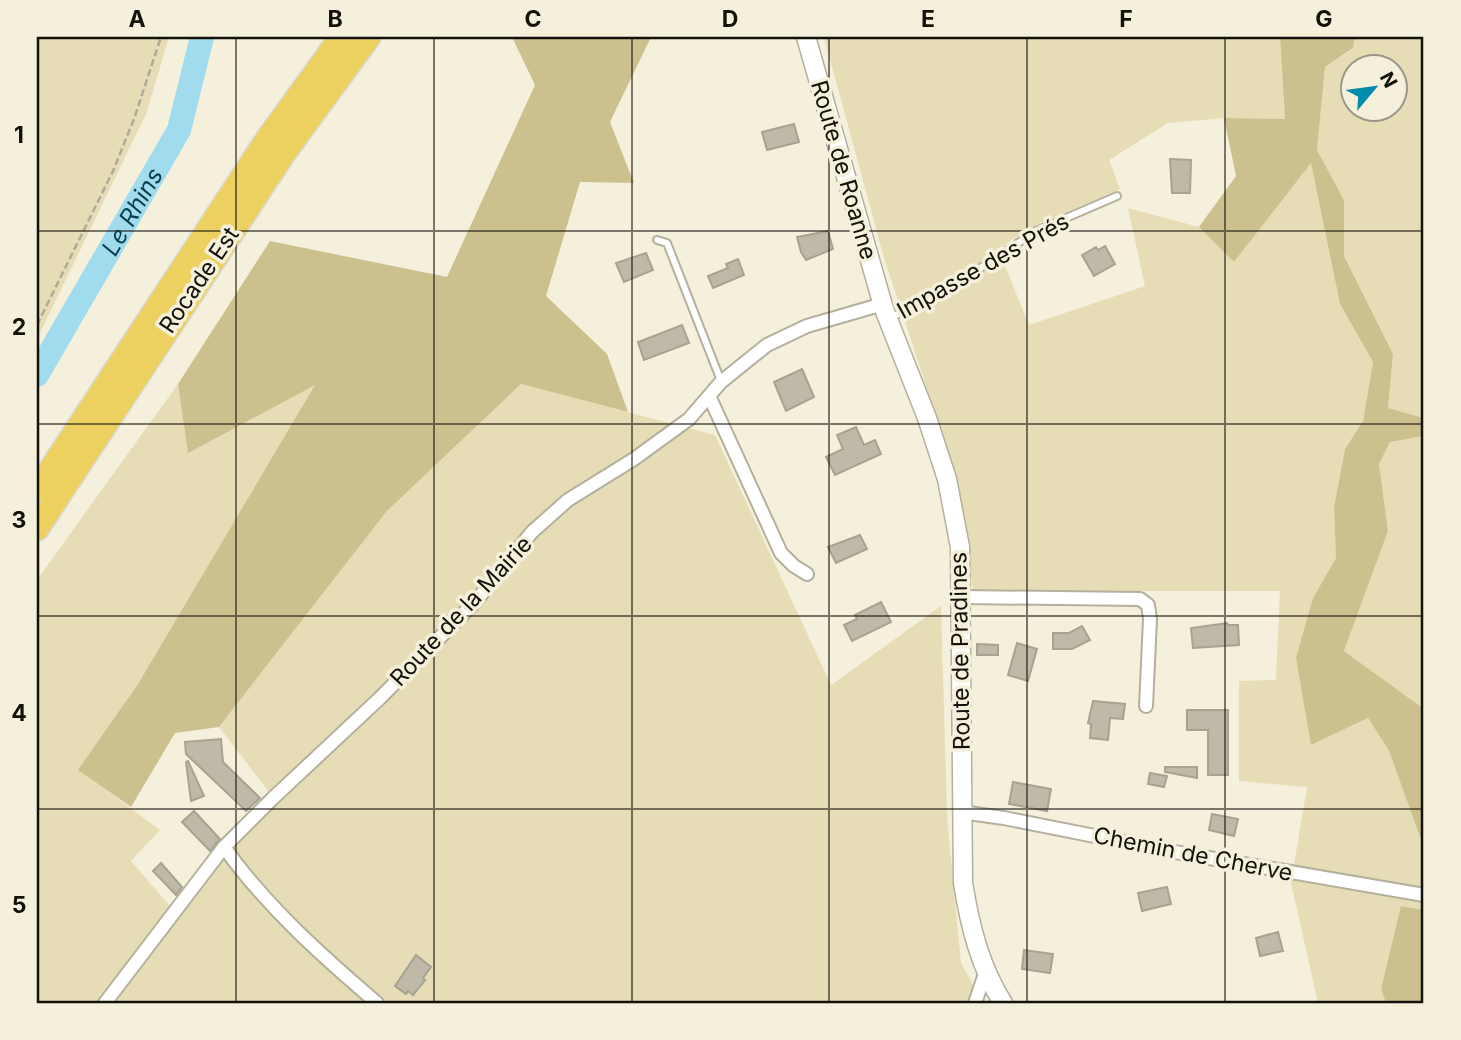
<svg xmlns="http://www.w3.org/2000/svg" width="1461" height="1040" font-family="Inter,sans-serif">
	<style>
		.green { fill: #e6dcb5; fill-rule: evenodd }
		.forest { fill: #ccc08f }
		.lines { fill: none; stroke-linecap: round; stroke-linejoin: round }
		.river { stroke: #a0dbee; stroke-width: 24 }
		.building { fill: #bebaa7; stroke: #a7a391; stroke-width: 2 }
		.lane-casing { stroke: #b4b09e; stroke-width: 10 }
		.street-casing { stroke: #b4b09e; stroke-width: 16 }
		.secondary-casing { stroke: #b4b09e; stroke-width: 21 }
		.highway-casing { stroke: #d9d9d8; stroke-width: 26 }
		.path { stroke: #adaa9a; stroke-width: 2.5; stroke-dasharray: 7 3.5; stroke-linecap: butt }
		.lane { stroke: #fff; stroke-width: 6 }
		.street { stroke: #fff; stroke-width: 12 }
		.secondary { stroke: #fff; stroke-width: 18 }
		.highway { stroke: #ecd161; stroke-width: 23 }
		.grid { fill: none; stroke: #12110a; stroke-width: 2; stroke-opacity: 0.55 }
		.labels { text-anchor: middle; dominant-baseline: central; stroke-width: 7; stroke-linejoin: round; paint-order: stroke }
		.street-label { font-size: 23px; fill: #12110a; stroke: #f5f0dc }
		.water-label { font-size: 24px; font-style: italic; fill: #073e4c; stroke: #f5f0dc }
		.neatline { fill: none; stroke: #12110a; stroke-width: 2.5 }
		.grid-label { font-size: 23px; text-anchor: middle; font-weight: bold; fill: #12110a }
	</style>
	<rect width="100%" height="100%" fill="#f5f0dc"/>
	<g class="green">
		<path d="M37,37h132l-23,77 -109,225z"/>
		<path d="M824,37h456l5,82 -60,-1 -57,5 -59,37 11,29 -88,38 -34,22 31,76 116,-39 -17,-78 71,19 35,35 77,-100 29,142 33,58 -10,59 -18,28 -11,58 2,51 -23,40 -2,147 57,-27 21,33 35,97v62l-22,-4 -21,83 5,14h-68l-27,-120 16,-96 -68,-6v-100l37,-1 4,-89h-307l-17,-114 -72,-219z"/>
		<path d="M1355,37h69v381l-36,-10 5,-54 -49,-98v-56l-27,-50 8,-83 28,-18zM1352,66h42v42h-42z"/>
		<path d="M178,384l10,68 128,-68 -178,300 -59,86 81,60 -29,31 39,45 99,-114 -50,-65 168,-216 134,-127 194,51 116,250 110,-79 6,211 14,146 22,40h-946v-423z"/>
		<path d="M1424,436v273l-80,-58 44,-120 -9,-67 11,-22z"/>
	</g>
	<g class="forest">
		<path d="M512,37h139l-41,85 24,61 -54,-1 -34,114 61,58 21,58 -107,-28 -134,127 -168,216 -44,6 -44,74 -53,-37 60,-86 177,-299 -127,68 -10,-69 92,-143 177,36 88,-192z"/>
		<path d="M1280,37h75l-2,11 -28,19 -8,83 27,50v56l49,98 -5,54 36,10v18l-34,6 -11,22 9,67 -44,120 80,58v139l-35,-97 -21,-33 -57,27 -15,-87 17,-60 23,-40 -2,-51 11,-58 18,-28 10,-59 -33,-58 -29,-141 -77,99 -35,-35 37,-51 -12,-58 61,1z"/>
		<path d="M1401,906l23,4v93h-38l-5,-14z"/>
	</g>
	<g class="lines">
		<path class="river" id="s1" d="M37,375l142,-245 23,-93"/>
	</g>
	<g class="building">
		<path d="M794,124l5,18 -32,8 -5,-18z"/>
		<path d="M1170,159l21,1 -1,33h-18z"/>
		<path d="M828,231l5,18 -27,11 -5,-8 -4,-15z"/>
		<path d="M1105,246l10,18 -21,12 -12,-21 14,-8 2,3z"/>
		<path d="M646,253l7,17 -29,12 -8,-19z"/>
		<path d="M738,259l6,16 -31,13 -5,-12 20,-8 -2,-4z"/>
		<path d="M682,325l7,18 -45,17 -6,-18z"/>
		<path d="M802,369l12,28 -28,14 -12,-29z"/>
		<path d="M856,427l8,18 11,-5 6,14 -46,21 -9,-18 17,-8 -6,-14z"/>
		<path d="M860,535l7,14 -31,14 -8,-16z"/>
		<path d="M881,602l10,20 -39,19 -8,-16 13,-6 -2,-4z"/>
		<path d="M1227,623l1,2h10l1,20 -46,3 -2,-20z"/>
		<path d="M1082,626l8,14 -18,9h-19v-16h16z"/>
		<path d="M1017,643l20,6 -9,32 -20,-6z"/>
		<path d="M977,644l21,1v10h-21z"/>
		<path d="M1093,701l32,3 -2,15 -13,-1 -2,22 -18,-2 1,-14 -3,-1z"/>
		<path d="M1187,710h41v65h-20v-45h-21z"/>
		<path d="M221,739l2,23 37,36 -14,13 -60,-57 -1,-12z"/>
		<path d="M188,761l16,35 -13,5 -5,-39z"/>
		<path d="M1165,767h32v11l-32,-6z"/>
		<path d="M1150,773l17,3 -3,11 -16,-3z"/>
		<path d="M1013,782l38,7 -4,22 -38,-7z"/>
		<path d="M194,811l26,28 -10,12 -28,-29z"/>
		<path d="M1212,814l26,5 -4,17 -25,-6z"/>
		<path d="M161,863l21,24 -6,8 -23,-24z"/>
		<path d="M1167,887l4,17 -29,7 -4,-18z"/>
		<path d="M1278,932l5,19 -23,5 -4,-18z"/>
		<path d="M1024,950l29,4 -3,19 -28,-4z"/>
		<path d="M416,955l15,12 -8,11 2,2 -12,15 -5,-4 -2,3 -11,-8z"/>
	</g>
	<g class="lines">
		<defs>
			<g id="lane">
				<path d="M657,240l10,3 54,138"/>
				<path d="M888,319l61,-30 87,-58 81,-35"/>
			</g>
			<g id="street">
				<path d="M710,398l71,155 13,13 13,8"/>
				<path d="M961,597l179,2 8,6 2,14 -4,87"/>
				<path d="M961,812l43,6 176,35 244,42"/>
				<path d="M224,847c42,59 98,109 153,156"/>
				<path d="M105,1003l119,-156 48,-48 108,-101 96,-97 56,-69 36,-32 66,-41 55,-40 32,-37 46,-37 40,-19 76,-22"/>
				<path d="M975,1003l11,-32"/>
			</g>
			<path id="secondary" d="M806,37l78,272 43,109 20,61 13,68 3,336c7,43 17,84 40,120"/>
			<g id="highway">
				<path d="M37,490l231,-352 73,-101"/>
				<path d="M37,529l248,-377 84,-115"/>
			</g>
		</defs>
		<use href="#lane" class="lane-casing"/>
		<use href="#street" class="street-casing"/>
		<use href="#secondary" class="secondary-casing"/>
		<use href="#highway" class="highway-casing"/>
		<path class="path" d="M37,325l76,-154 21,-52 27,-82"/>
		<use href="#lane" class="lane"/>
		<use href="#street" class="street"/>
		<use href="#secondary" class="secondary"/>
		<use href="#highway" class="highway"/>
	</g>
	<path class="grid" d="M236,37v966M434,37v966M632,37v966M829,37v966M1027,37v966M1225,37v966M37,231h1387M37,424h1387M37,616h1387M37,809h1387"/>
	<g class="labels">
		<g class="street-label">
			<text transform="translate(844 170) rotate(74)">Route de Roanne</text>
			<text transform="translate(983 266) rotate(-29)">Impasse des Prés</text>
			<text transform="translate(199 280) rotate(-56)">Rocade Est</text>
			<text transform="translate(461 611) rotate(-47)">Route de la Mairie</text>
			<text transform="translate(960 651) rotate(-91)">Route de Pradines</text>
			<text transform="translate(1193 854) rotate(11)">Chemin de Cherve</text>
		</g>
		<g class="water-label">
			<text stroke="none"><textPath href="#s1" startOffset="189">Le Rhins</textPath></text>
		</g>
	</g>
	<rect width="1461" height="1040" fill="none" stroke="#f5f0dc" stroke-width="77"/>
	<g transform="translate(1374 88) rotate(61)"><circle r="33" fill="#f5f0dc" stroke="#9a9788" stroke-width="2"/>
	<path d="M0-5L12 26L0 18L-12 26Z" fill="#008caa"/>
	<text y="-10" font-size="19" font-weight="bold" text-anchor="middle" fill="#12110a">N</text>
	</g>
	<rect x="38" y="38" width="1384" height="964" class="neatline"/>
	<g class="grid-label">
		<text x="137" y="27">A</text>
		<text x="335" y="27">B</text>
		<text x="533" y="27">C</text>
		<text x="730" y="27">D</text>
		<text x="928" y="27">E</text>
		<text x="1126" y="27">F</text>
		<text x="1324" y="27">G</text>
		<text x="19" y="143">1</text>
		<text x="19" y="335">2</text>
		<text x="19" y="528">3</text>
		<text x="19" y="721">4</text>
		<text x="19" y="913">5</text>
	</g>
</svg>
